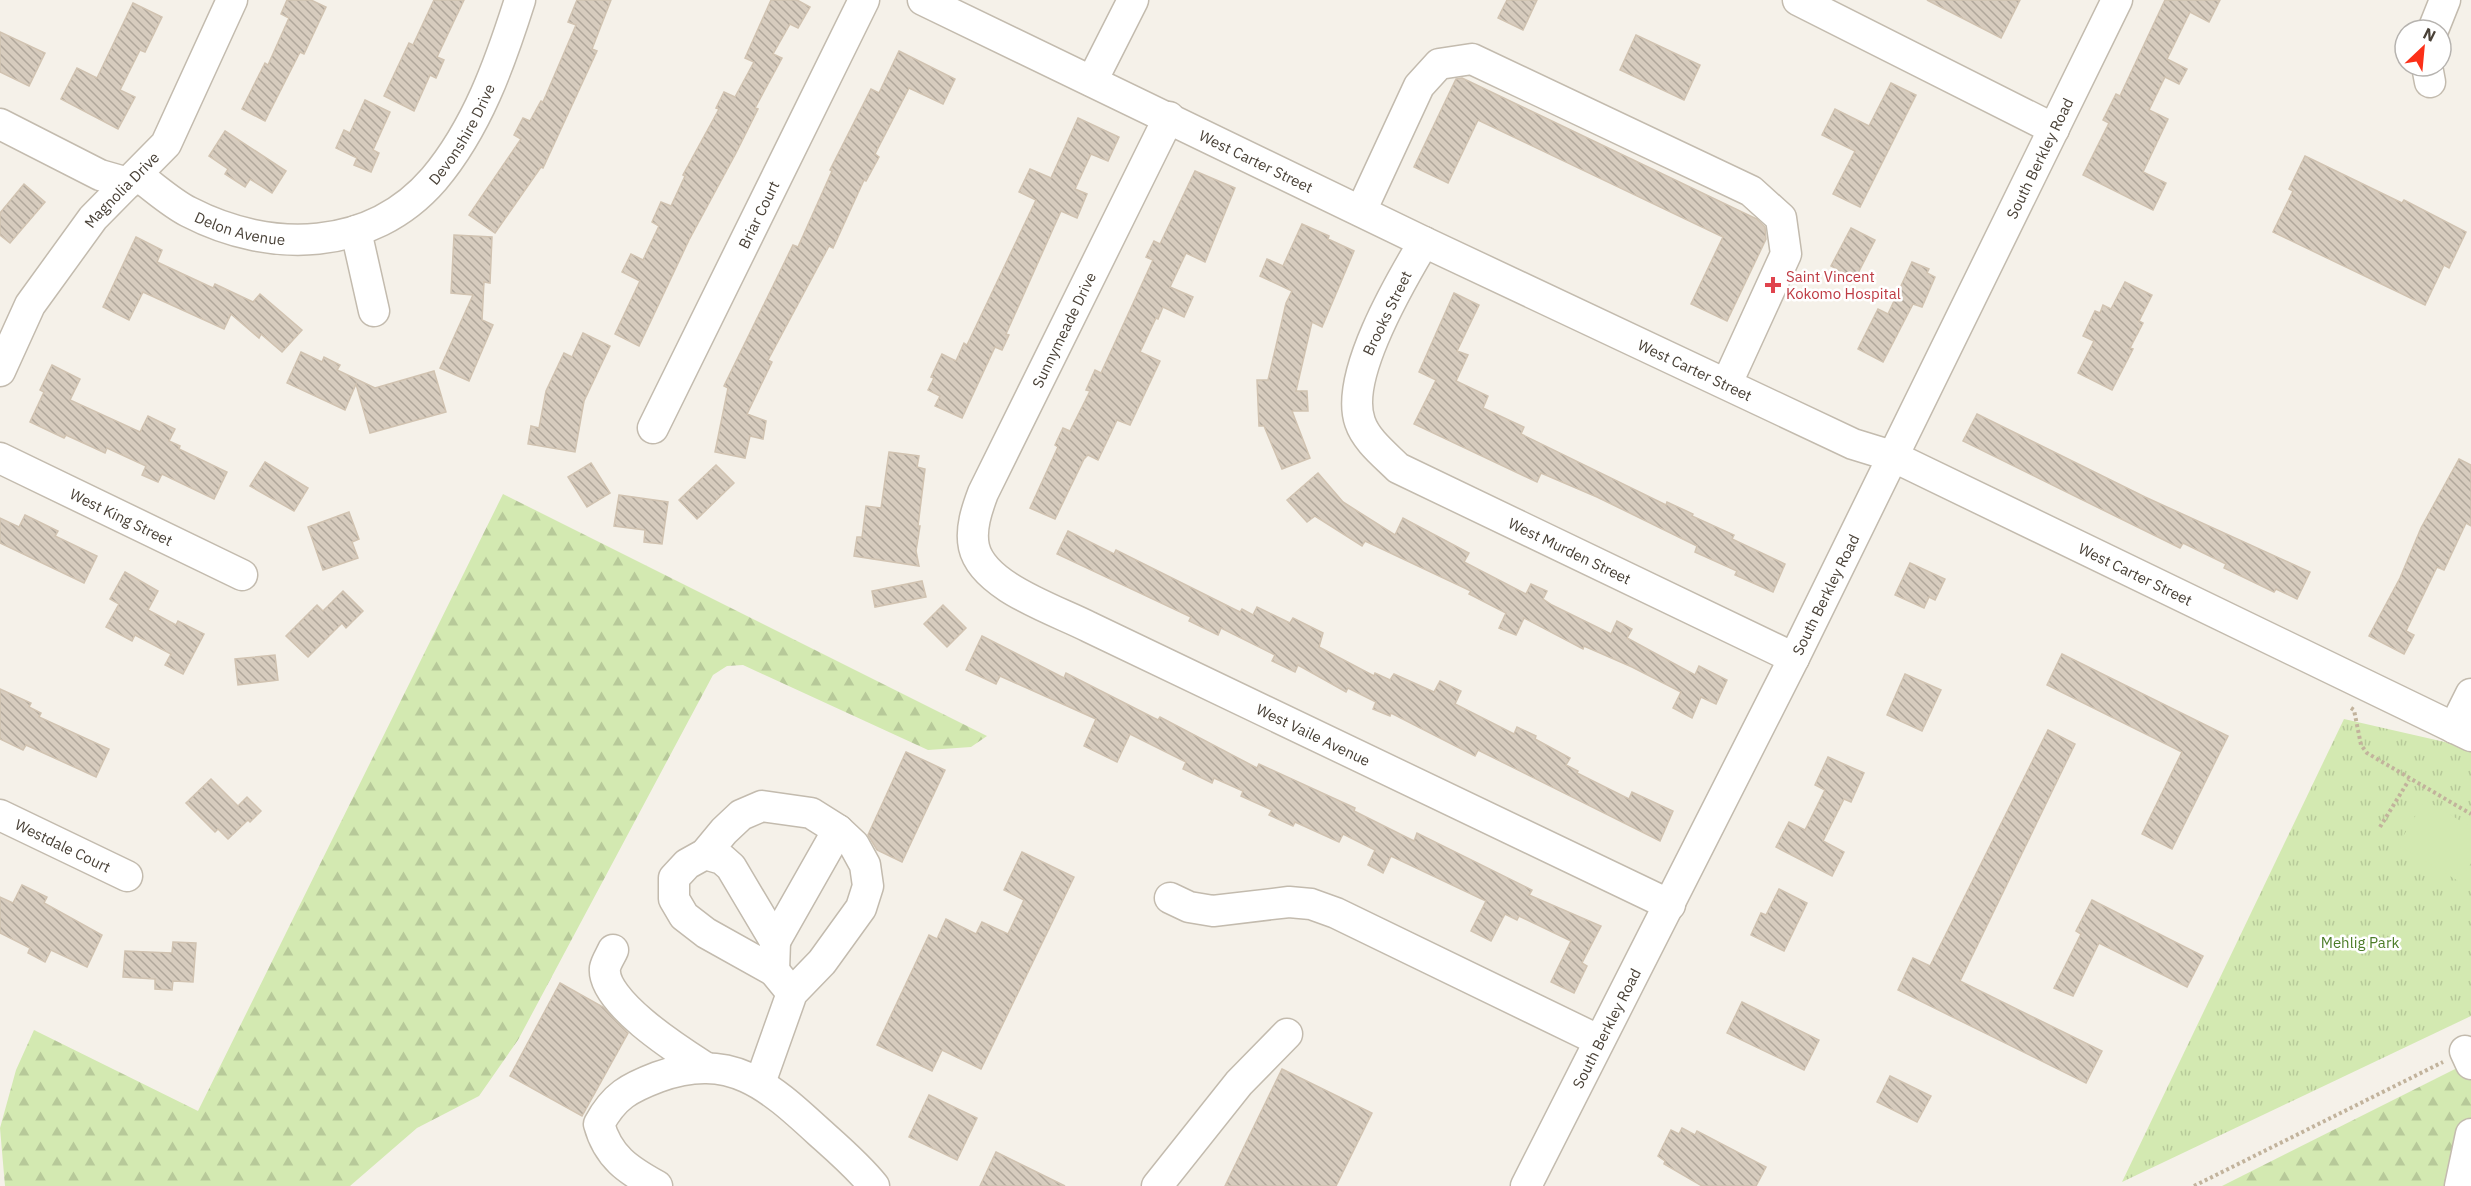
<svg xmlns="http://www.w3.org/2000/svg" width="2471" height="1186" font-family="'IBM Plex Sans',sans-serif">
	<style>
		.forest { fill: url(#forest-firs) }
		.park { fill: url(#park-tufts) }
		.pitch { fill: #d3e9b1 }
		.building { fill: url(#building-back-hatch); stroke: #d1c3b1; stroke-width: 1.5 }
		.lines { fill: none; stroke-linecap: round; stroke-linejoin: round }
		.minor-casing { stroke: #c3bbae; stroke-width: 33 }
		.path { stroke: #c2b39c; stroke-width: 4; stroke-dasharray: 3 3; stroke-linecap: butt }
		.minor { stroke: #fff; stroke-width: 30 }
		.health-dot { fill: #e0444e; stroke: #fff; stroke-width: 2 }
		.labels { text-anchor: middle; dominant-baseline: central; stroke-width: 5; stroke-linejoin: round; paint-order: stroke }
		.street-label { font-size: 15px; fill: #494137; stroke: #fff }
		.health-label { font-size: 15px; fill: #be3a42; stroke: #fff; text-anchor: start }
		.park-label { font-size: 15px; fill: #4c7c29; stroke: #fff }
	</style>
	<defs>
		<pattern id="forest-firs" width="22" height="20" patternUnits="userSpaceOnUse" patternTransform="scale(1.5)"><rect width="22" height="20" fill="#d3e9b1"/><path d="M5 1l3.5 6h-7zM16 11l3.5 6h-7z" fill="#b7c999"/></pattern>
		<pattern id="park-tufts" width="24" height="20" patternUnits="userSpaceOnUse" patternTransform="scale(1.5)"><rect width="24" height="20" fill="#d3e9b1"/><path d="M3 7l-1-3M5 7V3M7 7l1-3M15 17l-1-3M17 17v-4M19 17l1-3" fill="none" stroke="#b7c999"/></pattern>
		<pattern id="building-back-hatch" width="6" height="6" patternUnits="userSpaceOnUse" patternTransform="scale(1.5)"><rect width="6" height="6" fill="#d7ccbe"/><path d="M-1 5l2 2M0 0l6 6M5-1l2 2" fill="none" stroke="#b0a79b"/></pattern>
	</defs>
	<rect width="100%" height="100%" fill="#f5f1e9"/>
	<g class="forest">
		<path d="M503,494l484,242 -16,11 -43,3 -185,-85 -16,1 -14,9 -195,365 -39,56 -62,32 -67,58h-345l-5,-58 16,-58 18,-40 164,81z"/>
		<path d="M2471,1061v125h-249z"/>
	</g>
	<path class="park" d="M2344,719l127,29v268l-349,166z"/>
	<path class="pitch" d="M2425,800l46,27v36l-11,19 -62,-37z"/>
	<g class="building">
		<path d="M287,0h24l15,7 -22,47 -4,-2 -35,69 -23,-12 23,-46 3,2 21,-47 -8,-4z"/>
		<path d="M434,0h30l-27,57 7,3 -8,18 -6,-3 -16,36 -30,-15 25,-53 4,2z"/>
		<path d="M577,0h34l-19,49 5,2 -54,117 -2,-1 -46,66 -26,-18 52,-76 -7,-4 9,-17 7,3 11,-20 2,1 33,-77 -8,-3z"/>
		<path d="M771,0h26l13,7 -12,21 -8,-4 -17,30 9,4 -27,50 3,1 -22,44 -47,87 -50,106 -24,-12 25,-53 -18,-9 9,-18 12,6 16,-34 -7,-4 9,-20 10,4 14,-30 -2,-1 36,-66 -3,-1 8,-16 11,5 19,-35 -9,-4z"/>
		<path d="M1507,0h30l-14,30 -25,-12z"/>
		<path d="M1927,0h93l-19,38z"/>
		<path d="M2165,0h55l-11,22 -19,-10 -23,47 20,10 -8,15 -14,-7 -16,33 19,9 -25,53 23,11 -13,27 -70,-35 26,-52 -6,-3 13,-26 4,2z"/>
		<path d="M133,3l29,14 -17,35 -5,-2 -20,40 15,7 -17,32 -57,-30 16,-31 20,10z"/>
		<path d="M0,32l45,21 -16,33 -29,-14z"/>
		<path d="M1636,35l64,30 -16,35 -64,-30z"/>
		<path d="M899,51l56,28 -12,25 -34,-16 -34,66 4,3 -13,24 -2,-1 -31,68 -4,-2 -61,114 4,2 -25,52 19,7 -3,18 -13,-3 -5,22 -30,-6 13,-64 -4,-2 69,-141 5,2 34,-76 -2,-1 41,-81 8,4z"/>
		<path d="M1462,78l295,141 8,8 1,12 -39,82 -36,-17 32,-67 -245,-117 -30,63 -34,-16 42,-88z"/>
		<path d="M1891,83l25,12 -56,112 -27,-13 22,-43 -33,-16 13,-26 34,17z"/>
		<path d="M365,100l25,12 -17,38 6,3 -8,19 -17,-7 3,-7 -21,-10 8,-18 6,3z"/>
		<path d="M1078,118l41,19 -11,24 -17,-7 -16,35 12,5 -10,24 -16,-7 -55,123 3,1 -7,15 -7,-3 -33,71 -27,-12 5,-10 -12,-6 6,-12 -3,-1 11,-23 14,7 8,-18 3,2 21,-44 48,-101 -17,-8 11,-23 21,9z"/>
		<path d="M225,131l61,40 -14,22 -22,-14 -5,8 -20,-13 3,-5 -19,-13z"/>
		<path d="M2305,156l97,47 2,-3 62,32 -17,36 -5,-3 -19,40 -152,-73 20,-41 -4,-2z"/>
		<path d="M1195,171l40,17 -30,74 -19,-9 -16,34 23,10 -9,20 -21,-10 -5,12 -2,-1 -16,34 20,9 -30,64 -13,-5 -19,40 -10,-5 -4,4 -29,60 -25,-11 28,-61 -3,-2 8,-17 7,3 20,-40 -4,-1 9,-20 6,3 52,-113 -7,-3 8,-16 6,3z"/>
		<path d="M24,184l21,18 -35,41 -10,-8v-22z"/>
		<path d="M1302,224l27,12 -1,3 26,12 -32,76 -10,-5 -16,69h11l1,20h-16l18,47 -28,11 -18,-43h-5l-2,-46h11l18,-77 6,-12 -32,-15 7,-17 16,7z"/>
		<path d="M1851,228l24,12 -20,39 -24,-13z"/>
		<path d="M454,235l38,2 -2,46 -6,-1 -2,38 11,5 -24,56 -29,-13 33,-73 -22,-2z"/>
		<path d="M136,237l26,13 -5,12 56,26 2,-4 38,18 7,-8 42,36 -20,22 -21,-18 -2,4 -28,-24 -7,15 -81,-37 -14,28 -26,-13z"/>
		<path d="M1912,262l17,7 -2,4 8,4 -13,30 -9,-3 -30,58 -25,-13 20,-40 10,5z"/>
		<path d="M2125,282l27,13 -13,26 4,2 -13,25 3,1 -21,41 -34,-17 16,-32 -11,-5 12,-25 5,2 3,-8 8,4z"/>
		<path d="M1454,293l25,12 -22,46 11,4 -12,26 32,15 -5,12 41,19 -3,7 145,71 1,-3 26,12 -1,2 42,19 -2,4 53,25 -12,28 -38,-17 2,-4 -42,-19 2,-6 -100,-49 -56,-24 -4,9 -123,-58 22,-44 -17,-8z"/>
		<path d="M583,333l27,13 -26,55 -9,51 -47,-8 3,-18 8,2 7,-37 18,-38 8,4z"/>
		<path d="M301,352l21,10 2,-5 16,8 -3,5 38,18 59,-17 12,41 -76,21 -14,-49 -11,26 -58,-27z"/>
		<path d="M52,365l28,14 -10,21 70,32 8,-16 27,13 -6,12 11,5 -1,3 48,23 -13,27 -52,-25 -4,8 -16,-7 4,-9 -39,-18 -2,5 -39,-18 -2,3 -34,-16 14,-30 -4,-2z"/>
		<path d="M1977,414l168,83 165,75 -13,27 -21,-10 -2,3 -50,-24 2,-4 -43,-21 -3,5 -217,-107z"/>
		<path d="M889,452l30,4 -2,11 8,2 -7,57h2l-4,25 3,15 -65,-10 3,-19h5l4,-31 15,2z"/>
		<path d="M2459,459l12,6v61l-5,-3 -22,47 -7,-3 -31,64 8,4 -10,19 -35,-18 31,-58 21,-50z"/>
		<path d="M265,462l43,26 -14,23 -44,-25z"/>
		<path d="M591,463l19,30 -23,14 -19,-30z"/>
		<path d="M716,465l18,18 -37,36 -18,-19z"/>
		<path d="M1318,473l25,29 52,33 8,-17 66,35 -5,9 62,32 5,-10 16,7 -4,8 9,6 59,29 6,-13 15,8 -5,9 68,37 4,-9 28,14 -11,24 -15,-7 -9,21 -19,-10 8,-16 -49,-25 -48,-21 -1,3 -59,-31 -8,17 -17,-7 7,-15 -37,-19 2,-3 -106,-50 -3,5 -47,-30 -8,6 -20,-22z"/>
		<path d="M619,495l49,7 -6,42 -18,-2 1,-12 -31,-4z"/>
		<path d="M349,512l10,27 -7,3 6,16 -35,12 -15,-43z"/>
		<path d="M25,515l33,16 -3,5 42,20 -13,27 -84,-40v-25l19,9z"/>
		<path d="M1068,531l46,23 2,-4 124,62 2,-3 11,6 4,-8 33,16 3,-5 30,15 -4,14 55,29 1,-3 15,7 4,-6 40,18 6,-11 21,10 -6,13 59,30 3,-7 19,9 -1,3 35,19 -4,7 12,6 -1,2 52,26 3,-7 41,19 -13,30 -182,-91 -3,6 -84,-43 -1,3 -17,-7 3,-7 -28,-14 -2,4 -48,-27 -3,7 -23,-11 3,-6 -54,-27 -3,7 -29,-14 2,-4 -134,-63z"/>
		<path d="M1910,563l35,16 -10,21 -6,-3 -5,11 -29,-13z"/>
		<path d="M125,572l33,19 -10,19 28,15 2,-4 26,13 -21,40 -18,-9 6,-11 -36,-19 -3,6 -26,-14 13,-23 -9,-5z"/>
		<path d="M922,581l4,16 -51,10 -3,-16z"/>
		<path d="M343,591l20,20 -17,17 -4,-5 -34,34 -22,-21 31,-31 6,6z"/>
		<path d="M943,605l23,23 -19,19 -23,-23z"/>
		<path d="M982,636l82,42 2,-5 92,47 2,-3 97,51 2,-4 96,44 -1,3 60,30 3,-8 115,57 -3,5 72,31 -19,37 5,3 -13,27 -23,-11 20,-41 -52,-25 -2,4 -12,-6 -14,27 -20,-10 15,-30 -95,-45 -8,17 -15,-8 7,-15 -32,-16 -4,8 -44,-20 -2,4 -24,-11 3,-5 -31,-14 2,-5 -29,-13 -2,5 -29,-14 3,-7 -56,-28 -13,28 -33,-16 12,-27 -96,-43 -4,8 -30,-14z"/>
		<path d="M2062,654l166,82 -56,113 -30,-15 40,-82 -135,-67z"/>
		<path d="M275,655l3,25 -40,5 -3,-26z"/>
		<path d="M1905,674l36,16 -19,41 -35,-16z"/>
		<path d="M0,689l31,14 -2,4 12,6 -2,4 70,32 -13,28 -70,-32 -3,5 -23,-11z"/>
		<path d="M2048,730l27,14 -115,237 142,70 -16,32 -188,-93 15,-32 17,8z"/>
		<path d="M906,752l39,18 -43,92 -25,-12 -9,-15z"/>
		<path d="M1828,757l36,16 -13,29 -7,-3 -21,42 21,11 -12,24 -56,-29 13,-25 16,8 20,-40 -10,-5z"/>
		<path d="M211,779l27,27 9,-9 14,14 -11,11 -2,-2 -20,19 -10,-10 -3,3 -29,-29z"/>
		<path d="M1022,852l52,25 -93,192 -39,-19 -10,21 -55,-26 52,-110 8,4 9,-20 30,15 6,-12 26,12 16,-34 -20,-10z"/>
		<path d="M22,885l25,12 -3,6 58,32 -15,32 -36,-17 -6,12 -17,-9 2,-5 -30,-15v-36l13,6z"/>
		<path d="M1779,889l28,14 -23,48 -33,-16 10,-22 5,2z"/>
		<path d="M2092,900l111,56 -16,31 -88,-44 -26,53 -19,-8 27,-54 -5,-3z"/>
		<path d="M173,942l23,1 -3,39 -20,-1 -1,9 -17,-1v-10l-32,-2 2,-26 47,2z"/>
		<path d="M560,983l43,24 25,26 -46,83 -72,-40z"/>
		<path d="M1742,1002l77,38 -15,30 -77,-37z"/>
		<path d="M1282,1069l90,44 -36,73h-111z"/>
		<path d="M1890,1076l41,20 -14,26 -40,-20z"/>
		<path d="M929,1095l48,23 -20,42 -48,-23z"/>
		<path d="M1682,1128l13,7 2,-4 69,36 -10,19h-54l-38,-22 1,-3 -7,-5 13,-26 8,4z"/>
		<path d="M996,1152l69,34h-85z"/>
	</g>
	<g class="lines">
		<defs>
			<g id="minor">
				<path id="s1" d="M923,0l501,242 429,202 39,12 579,280"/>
				<path d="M1798,0l256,129"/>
				<path d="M2433,30l12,-30"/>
				<path d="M2427,66l3,16"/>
				<path d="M1092,81l41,-81"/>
				<path id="s2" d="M1169,117l-186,376c-6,16 -13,36 -9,54 9,40 82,63 115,80l581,278"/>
				<path d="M0,124l100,51 28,8"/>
				<path id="s3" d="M137,175c17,12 34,28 52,37 81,42 182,40 245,-33 43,-51 66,-116 86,-179"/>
				<path d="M1361,211l58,-125 20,-22 33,-5 279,132 30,27 5,36 -59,129"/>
				<path d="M356,231l18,80"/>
				<path id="s4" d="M1424,242c-24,40 -80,135 -64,180 6,18 24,32 38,46l396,190"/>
				<path id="s5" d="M0,371l30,-66 63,-87 73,-74 66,-144"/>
				<path id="s6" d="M653,428l211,-428"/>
				<path id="s7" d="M0,458l242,117"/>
				<path d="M2454,728l17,-34"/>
				<path id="s8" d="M0,815l127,61"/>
				<path d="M705,854l17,5 9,8 44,74 -1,30"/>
				<path d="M1170,898l19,9 24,4 76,-9 22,2 25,9 262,127"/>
				<path d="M775,941l63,-111"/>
				<path d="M613,950c-2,5 -7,12 -8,18 -4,33 73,82 98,98"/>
				<path d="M2465,1051l6,13"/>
				<path d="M760,1083l32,-90 30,-31 39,-54 7,-22 -3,-21 -11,-20 -16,-15 -27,-17 -49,-7 -21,9 -17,16 -19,23 -18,10 -13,14v21l10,17 22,17 68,38 18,22"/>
				<path d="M657,1186c-29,-16 -49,-29 -58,-62 15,-28 30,-36 59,-47 72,-26 110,8 161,55 19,17 39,34 55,54"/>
				<path d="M1157,1186l82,-103 48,-49"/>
				<path id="s9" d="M1526,1186l268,-528 323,-658"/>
				<path d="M2460,1186l11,-52"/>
			</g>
		</defs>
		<use href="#minor" class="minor-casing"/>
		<g class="path">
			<path d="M2351,708l3,2 7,35 6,8 104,61"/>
			<path d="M2380,827l29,-47"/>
			<path d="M2194,1186l249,-124"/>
		</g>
		<use href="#minor" class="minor"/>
	</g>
	<path class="health-dot" d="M1770 276h6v6h6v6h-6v6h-6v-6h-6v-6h6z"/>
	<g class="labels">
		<g class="street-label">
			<text stroke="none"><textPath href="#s3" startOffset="384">Devonshire Drive</textPath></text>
			<text stroke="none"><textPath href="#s9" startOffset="1149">South Berkley Road</textPath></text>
			<text stroke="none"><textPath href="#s1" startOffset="370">West Carter Street</textPath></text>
			<text stroke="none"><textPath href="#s5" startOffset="220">Magnolia Drive</textPath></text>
			<text stroke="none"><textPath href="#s6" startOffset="238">Briar Court</textPath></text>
			<text stroke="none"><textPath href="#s3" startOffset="118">Delon Avenue</textPath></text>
			<text transform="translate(1387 313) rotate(-64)">Brooks Street</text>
			<text transform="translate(1064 330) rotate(-64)">Sunnymeade Drive</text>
			<text stroke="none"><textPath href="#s1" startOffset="856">West Carter Street</textPath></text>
			<text stroke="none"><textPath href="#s7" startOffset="135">West King Street</textPath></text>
			<text stroke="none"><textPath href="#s4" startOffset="446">West Murden Street</textPath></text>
			<text stroke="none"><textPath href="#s1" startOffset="1342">West Carter Street</textPath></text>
			<text stroke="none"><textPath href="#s9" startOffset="663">South Berkley Road</textPath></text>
			<text stroke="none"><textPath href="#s2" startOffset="868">West Vaile Avenue</textPath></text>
			<text stroke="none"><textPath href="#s8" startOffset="70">Westdale Court</textPath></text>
			<text stroke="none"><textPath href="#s9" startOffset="177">South Berkley Road</textPath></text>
		</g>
		<g class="health-label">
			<text x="1786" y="276">Saint Vincent<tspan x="1786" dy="17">Kokomo Hospital</tspan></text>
		</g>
		<g class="park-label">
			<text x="2360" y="942">Mehlig Park</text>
		</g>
	</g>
	<g transform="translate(2423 48) rotate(26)"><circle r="28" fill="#ffffff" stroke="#b6b3af" stroke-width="1.5"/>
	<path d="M0-4.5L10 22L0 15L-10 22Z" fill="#fc2f18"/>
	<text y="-9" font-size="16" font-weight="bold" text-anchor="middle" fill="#494137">N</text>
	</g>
</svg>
